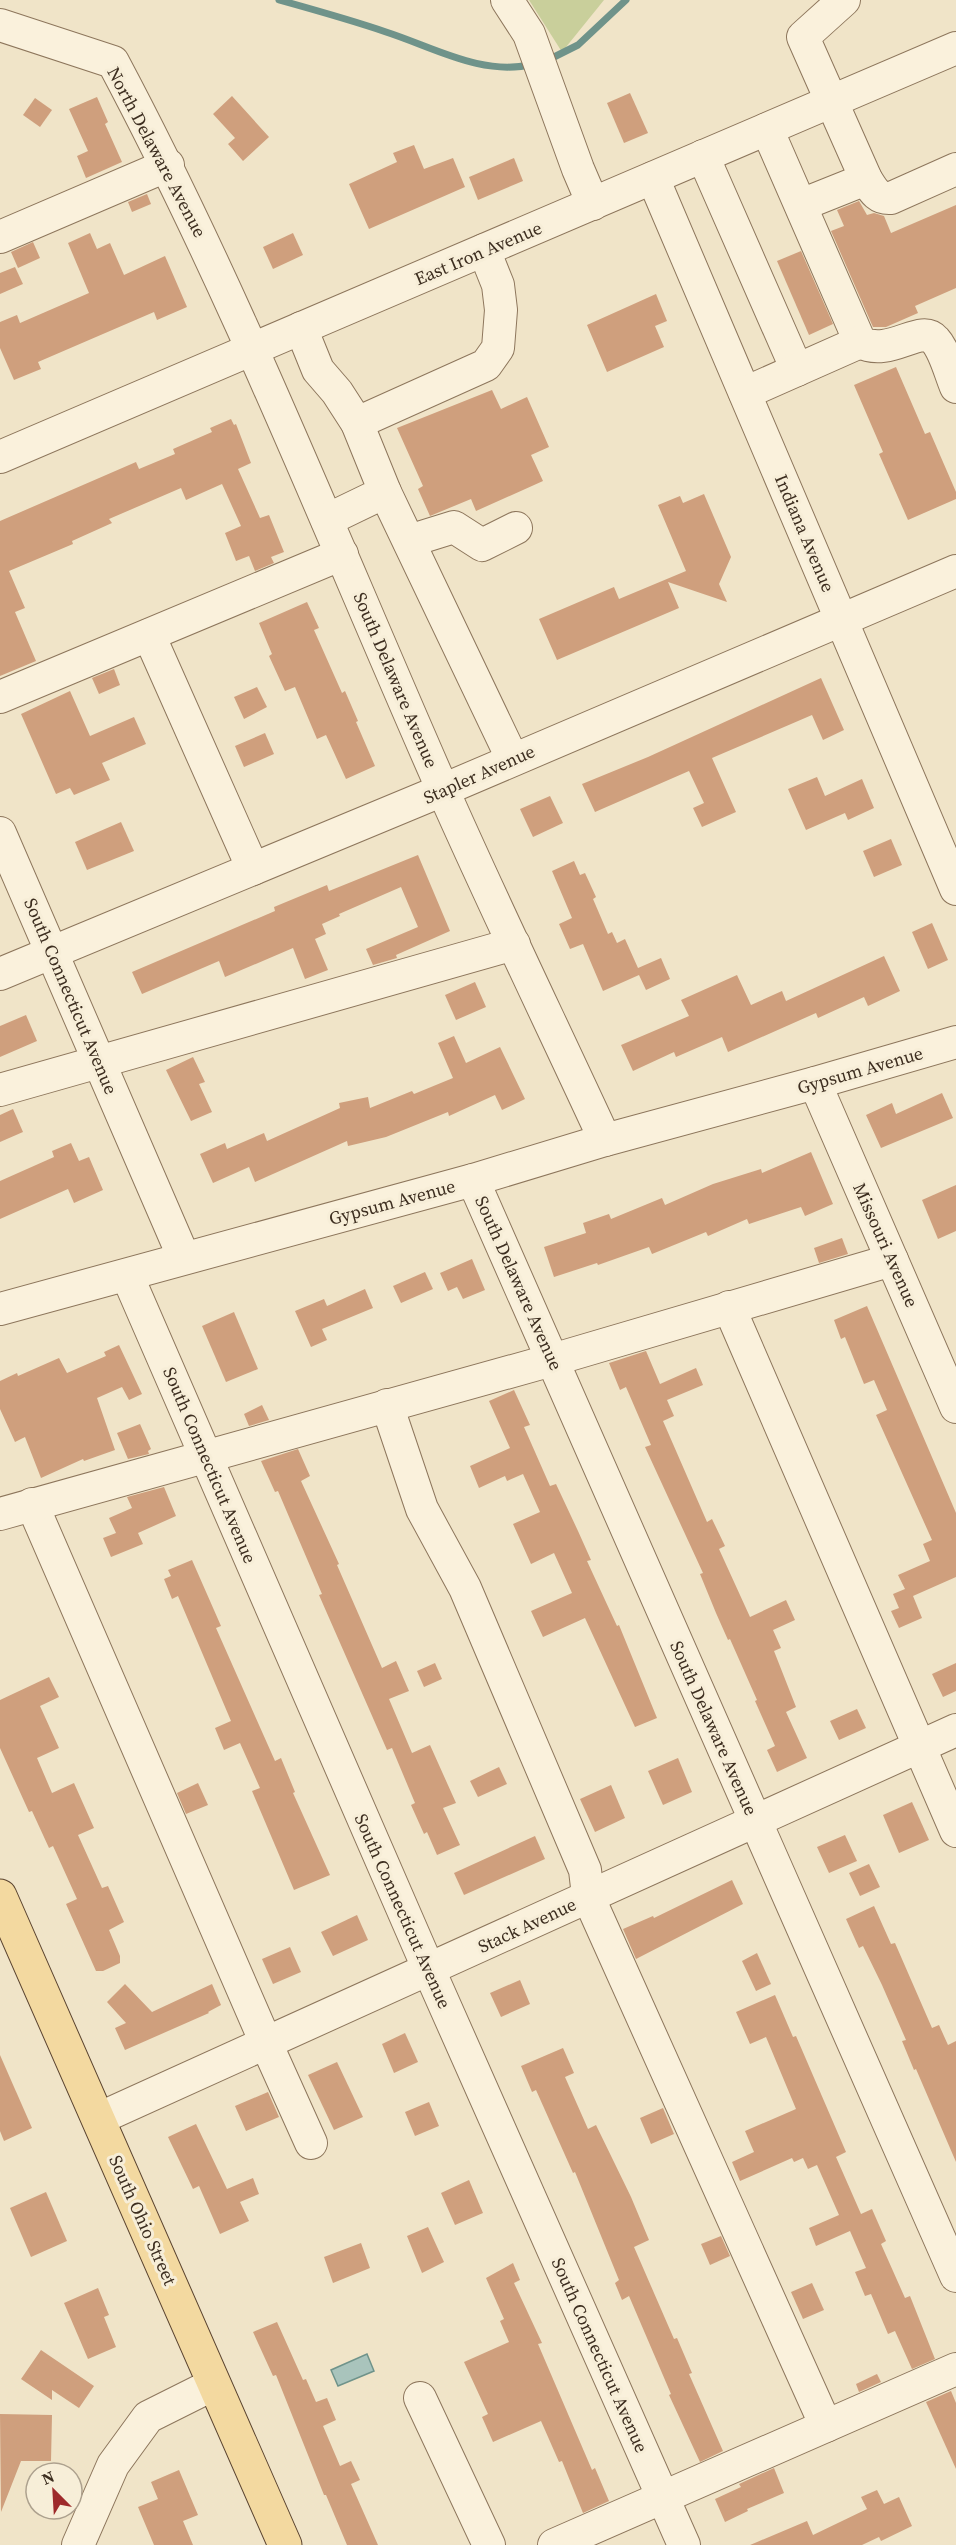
<svg xmlns="http://www.w3.org/2000/svg" width="956" height="2545" font-family="'Source Serif 4',serif">
	<style>
		.green { fill: #c9cf9b }
		.water { fill: #a9c4bc; stroke: #6f938a; stroke-width: 1.5 }
		.lines { fill: none; stroke-linecap: round; stroke-linejoin: round }
		.stream { stroke: #6f938a; stroke-width: 7 }
		.building { fill: #cf9f7d }
		.minor-casing { stroke: #8d765c; stroke-width: 34 }
		.major-casing { stroke: #5b4430; stroke-width: 35 }
		.minor { stroke: #faf1dc; stroke-width: 32 }
		.major { stroke: #f3d9a0; stroke-width: 33 }
		.labels { text-anchor: middle; dominant-baseline: central; stroke-width: 6; stroke-linejoin: round; paint-order: stroke }
		.street-label { font-size: 18px; fill: #3d2e20; stroke: #f7eed8 }
	</style>
	<rect width="100%" height="100%" fill="#f0e4c8"/>
	<path class="green" d="M529,0h75l-42,52z"/>
	<path class="water" d="M367,2354l7,17 -36,15 -7,-16z"/>
	<g class="lines">
		<g class="stream">
			<path d="M279,0c36,10 72,20 107,32 47,15 97,45 147,32"/>
			<path d="M546,61l32,-16 48,-45"/>
		</g>
	</g>
	<g class="building">
		<path d="M630,93l18,40 -24,10 -17,-40z"/>
		<path d="M232,96l37,41 -26,24 -15,-17 7,-6 -22,-24z"/>
		<path d="M97,97l11,25 -3,2 17,38 -36,16 -9,-22 11,-5 -19,-42z"/>
		<path d="M35,98l17,12 -12,17 -17,-12z"/>
		<path d="M414,145l10,24 29,-11 12,29 -96,42 -20,-45 48,-22 -4,-9z"/>
		<path d="M514,158l9,23 -45,19 -9,-23z"/>
		<path d="M147,194l4,10 -19,8 -4,-10z"/>
		<path d="M859,201l8,14 7,-2 10,3 7,17 65,-28v83l-41,18 3,7 -32,14h-13l-42,-96 13,-5 -7,-16z"/>
		<path d="M90,233l7,16 13,-6 14,32 41,-19 22,51 -30,13 -3,-8 -116,50 3,7 -27,11 -14,-32v-26l17,-7 3,8 69,-30 -21,-50z"/>
		<path d="M293,233l10,22 -30,14 -10,-22z"/>
		<path d="M33,242l7,16 -22,10 -7,-16z"/>
		<path d="M801,251l32,73 -24,11 -32,-74z"/>
		<path d="M15,267l8,17 -23,10v-21z"/>
		<path d="M656,294l11,27 -12,5 9,21 -57,25 -20,-47z"/>
		<path d="M896,367l29,67 5,-2 26,60v7l-48,21 -29,-66 4,-2 -29,-67z"/>
		<path d="M492,390l9,19 26,-12 22,50 -18,8 12,26 -67,30 -5,-12 -41,17 -12,-27 5,-3 -26,-58z"/>
		<path d="M231,419l3,6 2,-1 15,39 -13,6 22,49 9,-3 15,37 -13,5 3,6 -19,8 -6,-15 -13,5 -11,-28 16,-7 -19,-42 -36,16 -5,-12 -72,31 3,4 -40,18 1,3 -64,27 16,37 -10,4 21,49 -36,15v-155l136,-59 3,7 36,-15 -2,-5 39,-17 -2,-4z"/>
		<path d="M704,494l27,63 -12,27 8,18 -59,-20 11,26 -122,52 -18,-41 75,-32 5,12 67,-28 -28,-66 22,-9 3,7z"/>
		<path d="M307,602l12,26 -5,2 28,63 3,-2 13,30 -2,1 19,44 -29,13 -20,-44 -9,4 -22,-52 -10,4 -16,-35 3,-2 -13,-31z"/>
		<path d="M114,669l6,16 -21,9 -7,-16z"/>
		<path d="M821,678l23,52 -21,10 -11,-25 -100,43 24,54 -34,15 -9,-19 11,-5 -15,-32 -94,41 -13,-28 66,-27z"/>
		<path d="M257,687l10,20 -23,12 -10,-22z"/>
		<path d="M70,691l20,45 44,-19 12,27 -44,19 8,17 -36,15 -4,-7 -14,6 -35,-80z"/>
		<path d="M265,733l9,21 -30,13 -9,-21z"/>
		<path d="M817,777l8,19 37,-17 12,29 -26,12 -3,-7 -39,17 -18,-41z"/>
		<path d="M550,796l13,27 -30,14 -13,-28z"/>
		<path d="M121,822l13,29 -47,19 -12,-28z"/>
		<path d="M891,839l11,26 -28,12 -11,-26z"/>
		<path d="M418,855l32,76 -54,24 1,3 -24,7 -7,-16 52,-22 -17,-40 -62,27 1,2 -18,8 4,10 -11,5 13,31 -23,9 -12,-31 -68,29 -6,-16 -77,33 -10,-22 143,-61 -1,-4 53,-22 2,6z"/>
		<path d="M574,861l6,14 5,-2 11,24 -3,2 15,35 4,-2 5,11 8,-4 13,29 23,-10 9,21 -24,11 -7,-15 -36,16 -20,-47 -13,5 -11,-25 13,-6 -20,-47z"/>
		<path d="M932,923l16,37 -20,9 -16,-37z"/>
		<path d="M884,956l16,35 -32,15 -4,-9 -46,21 -2,-5 -88,39 -6,-15 -46,20 -2,-5 -41,19 -12,-26 68,-29 -8,-16 56,-25 14,30 31,-14 4,10z"/>
		<path d="M475,982l11,25 -30,13 -11,-25z"/>
		<path d="M26,1015l11,26 -37,16v-31z"/>
		<path d="M454,1036l12,27 34,-16 25,52 -23,11 -7,-15 -46,21 -1,-4 -62,25 -38,9 -1,-5 -92,41 -6,-15 -36,16 -13,-29 25,-11 2,6 37,-16 3,8 73,-33 -1,-5 29,-6 2,11 42,-17 2,3 39,-16 -15,-35z"/>
		<path d="M193,1057l12,25 -6,2 13,28 -21,9 -25,-51z"/>
		<path d="M942,1093l11,25 -72,30 -15,-33 26,-12 4,11z"/>
		<path d="M13,1109l10,23 -23,10v-27z"/>
		<path d="M71,1143l8,18 10,-4 14,33 -29,13 -6,-14 -68,30v-38l54,-24 -2,-6z"/>
		<path d="M811,1152l22,52 -28,12 -4,-9 -52,17 -2,-5 -39,17 -2,-4 -54,22 -3,-7 -51,18 -1,-2 -43,14 -10,-30 42,-14 -3,-10 26,-9 2,5 51,-21 3,7 48,-21 48,-15 1,4z"/>
		<path d="M956,1185v46l-18,8 -16,-39z"/>
		<path d="M842,1238l6,16 -29,9 -5,-15z"/>
		<path d="M472,1259l13,31 -22,9 -6,-12 -9,4 -8,-18z"/>
		<path d="M425,1272l8,17 -32,14 -8,-17z"/>
		<path d="M365,1289l8,19 -51,21 5,11 -16,7 -16,-36 29,-12 3,7z"/>
		<path d="M867,1306l89,207v64l-43,19 9,22 -23,10 -8,-17 8,-3 -6,-14 12,-5 -7,-14 32,-14 -7,-17 9,-4 -56,-125 11,-5 -13,-30 -10,4 -19,-47 -4,2 -7,-19z"/>
		<path d="M234,1312l24,57 -32,13 -24,-56z"/>
		<path d="M119,1345l23,49 -13,6 -7,-13 -25,11 18,52 -31,11 -1,-2 -42,19 -16,-41 -10,5 -15,-33v-28l17,-8 1,3 41,-18 8,15 39,-17 -2,-4z"/>
		<path d="M646,1351l14,33 36,-16 7,17 -36,15 7,16 -11,5 44,101 5,-3 13,27 -6,3 31,68 36,-17 9,20 -22,10 8,18 -7,3 22,56 -10,5 21,46 -30,14 -10,-22 8,-4 -20,-45 2,-1 -27,-61 -2,1 -12,-27 -16,-39 3,-1 -58,-126 6,-2 -25,-58 -6,3 -11,-27z"/>
		<path d="M514,1390l16,35 -6,2 26,59 6,-2 22,47 13,29 -4,1 30,65 2,-1 38,93 -22,9 -50,-109 -42,19 -12,-26 41,-18 -18,-40 -23,11 -18,-40 27,-12 -17,-38 -16,7 -2,-5 -26,12 -9,-22 40,-18 -21,-47z"/>
		<path d="M262,1405l7,15 -20,6 -5,-12z"/>
		<path d="M140,1424l11,25 -3,2 1,3 -21,5 -11,-26z"/>
		<path d="M298,1449l12,27 -9,5 38,83 -2,1 45,103 14,-7 13,30 -20,8 23,54 18,-8 26,58 -13,5 17,37 -23,10 -10,-23 -3,2 -13,-29 4,-2 -23,-55 -5,2 -68,-155 3,-1 -44,-103 -3,1 -14,-31z"/>
		<path d="M164,1487l12,29 -38,17 5,11 -32,13 -8,-19 13,-5 -7,-15 23,-10 -5,-11z"/>
		<path d="M192,1560l29,66 -5,2 59,133 6,-3 14,34 -2,1 37,82 -36,15 -42,-99 8,-3 -20,-45 -16,7 -9,-22 16,-7 -53,-125 -6,3 -8,-20 7,-3 -3,-6z"/>
		<path d="M435,1663l7,16 -18,8 -7,-16z"/>
		<path d="M956,1663v28l-13,6 -11,-23z"/>
		<path d="M49,1677l10,20 -19,9 19,42 -22,10 15,35 22,-10 20,45 -16,7 24,53 6,-2 16,36 -15,8 11,26v7l-17,8h-7l-30,-67 11,-5 -24,-53 -4,2 -17,-37 -3,1 -29,-64v-48z"/>
		<path d="M857,1709l9,19 -27,12 -9,-19z"/>
		<path d="M678,1758l14,34 -29,13 -15,-34z"/>
		<path d="M499,1767l8,17 -29,13 -8,-16z"/>
		<path d="M198,1783l10,22 -22,9 -9,-21z"/>
		<path d="M611,1785l14,33 -30,14 -15,-33z"/>
		<path d="M912,1802l17,38 -30,13 -16,-38z"/>
		<path d="M845,1835l12,26 -28,12 -12,-26z"/>
		<path d="M535,1836l10,23 -81,36 -10,-22z"/>
		<path d="M869,1864l11,23 -20,9 -11,-23z"/>
		<path d="M732,1880l11,24 -107,55 -13,-30 30,-13 1,2z"/>
		<path d="M874,1906l17,38 4,-1 37,85 7,-3 9,20 8,-4v121l-40,-93 -2,1 -12,-29 4,-1 -24,-55 -19,-39 -4,2 -13,-29z"/>
		<path d="M357,1915l11,25 -35,16 -12,-24z"/>
		<path d="M290,1947l11,25 -28,12 -11,-25z"/>
		<path d="M757,1953l14,31 -15,7 -14,-30z"/>
		<path d="M520,1980l10,24 -29,13 -11,-24z"/>
		<path d="M125,1984l27,28 60,-28 9,21 -13,7 1,1 -84,37 -10,-22 11,-5 -19,-21z"/>
		<path d="M775,1995l18,42 3,-1 50,116 -10,5 25,57 11,-5 14,32 -5,3 24,54 5,-2 25,63 -23,10 -17,-38 -7,3 -17,-40 -6,2 -10,-24 11,-4 -16,-37 -34,15 -7,-18 30,-13 -22,-50 -9,4 -5,-11 -9,4 -2,-4 -52,23 -8,-19 22,-10 -9,-21 51,-22 -30,-72 -16,7 -14,-32z"/>
		<path d="M405,2033l13,29 -24,11 -12,-29z"/>
		<path d="M563,2048l11,25 -9,4 23,52 8,-4 35,72 18,43 -15,7 40,92 3,-1 15,35 -3,1 34,77 -23,11 -31,-67 2,-1 -42,-98 -7,4 -7,-17 4,-3 -44,-108 -2,1 -37,-83 -4,2 -11,-26z"/>
		<path d="M0,2055l32,73 -28,13 -4,-10z"/>
		<path d="M337,2062l26,55 -29,13 -26,-55z"/>
		<path d="M268,2092l11,25 -33,14 -11,-25z"/>
		<path d="M429,2102l10,24 -24,10 -10,-24z"/>
		<path d="M663,2108l11,26 -23,10 -11,-26z"/>
		<path d="M196,2124l31,65 26,-11 6,16 -19,8 9,19 -29,13 -21,-48 -6,3 -25,-52z"/>
		<path d="M469,2180l14,33 -28,12 -14,-32z"/>
		<path d="M46,2192l21,49 -36,16 -21,-49z"/>
		<path d="M428,2227l16,35 -22,11 -15,-37z"/>
		<path d="M721,2236l9,20 -20,9 -9,-21z"/>
		<path d="M361,2243l9,25 -37,15 -9,-26z"/>
		<path d="M513,2263l7,17 -6,3 28,60 -4,1 54,126 3,-2 14,33 -26,12 -21,-52 -3,1 -18,-41 -48,21 -11,-25 6,-3 -24,-52 45,-20 -9,-21 4,-2 -18,-41z"/>
		<path d="M812,2283l12,27 -21,9 -12,-27z"/>
		<path d="M98,2288l11,27 -5,2 12,30 -28,12 -24,-56z"/>
		<path d="M277,2322l26,58 3,-1 10,23 11,-4 9,22 -13,6 17,40 11,-5 9,19 -9,4 27,61h-31l-21,-50h-2l-48,-120 -3,1 -20,-44z"/>
		<path d="M41,2350l53,36 -15,22 -27,-18v10l-31,-21z"/>
		<path d="M877,2374l4,8 -22,10 -3,-8z"/>
		<path d="M951,2391l5,12v66l-30,-67z"/>
		<path d="M0,2414l52,1 -1,46h-30l-20,51z"/>
		<path d="M774,2468l10,25 -37,16 1,2 -23,11 -10,-23 26,-12 -2,-3z"/>
		<path d="M179,2470l19,45 -15,6 10,24h-39l-16,-38 20,-8 -7,-17z"/>
		<path d="M877,2490l7,14 15,-7 13,29 -31,15 -2,-4 -17,8h-112l57,-24 6,14 54,-26 -6,-12z"/>
	</g>
	<g class="lines">
		<defs>
			<g id="minor">
				<path d="M507,0l22,34 49,135 15,35"/>
				<path d="M844,0l-41,37 63,142c7,11 11,20 25,19l65,-29"/>
				<path d="M0,25l113,37c125,235 222,483 329,726 52,118 109,235 163,352"/>
				<path d="M767,129l93,213c30,16 61,-19 75,-2 10,11 15,33 21,47"/>
				<path d="M703,156l94,214"/>
				<path d="M653,178l303,711"/>
				<path d="M801,205l65,-26"/>
				<path d="M0,237l168,-72"/>
				<path d="M301,328l17,42 19,22 20,31 28,69 -58,28"/>
				<path d="M745,393l115,-51"/>
				<path d="M357,423l129,-58 12,-17 3,-38 -3,-25 -14,-35"/>
				<path d="M0,457l956,-409"/>
				<path d="M385,492l127,266"/>
				<path d="M409,541l45,-14 28,18 34,-17"/>
				<path d="M149,635l104,234"/>
				<path d="M0,697l342,-143"/>
				<path d="M0,833l184,425"/>
				<path d="M0,974l443,-184 513,-219"/>
				<path d="M815,1083l141,324"/>
				<path d="M0,1090l514,-146"/>
				<path d="M473,1180l483,1096"/>
				<path d="M127,1275l302,695 255,575"/>
				<path d="M729,1307l227,524"/>
				<path d="M0,1309l473,-129 132,-40 210,-57 141,-41"/>
				<path d="M387,1405l35,104 43,79 120,282 3,26 238,530"/>
				<path d="M32,1504l234,539 45,100"/>
				<path d="M0,1514l552,-154 340,-100"/>
				<path d="M98,2119l858,-389"/>
				<path d="M420,2398l69,147"/>
				<path d="M78,2545l35,-80 35,-48 66,-33"/>
				<path d="M554,2545l402,-176"/>
			</g>
			<path id="major" d="M0,1896l285,649"/>
		</defs>
		<use href="#minor" class="minor-casing"/>
		<use href="#major" class="major-casing"/>
		<use href="#minor" class="minor"/>
		<use href="#major" class="major"/>
	</g>
	<g class="labels">
		<g class="street-label">
			<text transform="translate(157 152) rotate(62)">North Delaware Avenue</text>
			<text transform="translate(478 253) rotate(-23)">East Iron Avenue</text>
			<text transform="translate(805 533) rotate(67)">Indiana Avenue</text>
			<text transform="translate(396 680) rotate(67)">South Delaware Avenue</text>
			<text transform="translate(479 774) rotate(-24)">Stapler Avenue</text>
			<text transform="translate(71 996) rotate(67)">South Connecticut Avenue</text>
			<text transform="translate(860 1070) rotate(-16)">Gypsum Avenue</text>
			<text transform="translate(392 1202) rotate(-15)">Gypsum Avenue</text>
			<text transform="translate(886 1245) rotate(66)">Missouri Avenue</text>
			<text transform="translate(519 1283) rotate(66)">South Delaware Avenue</text>
			<text transform="translate(210 1465) rotate(67)">South Connecticut Avenue</text>
			<text transform="translate(714 1728) rotate(66)">South Delaware Avenue</text>
			<text transform="translate(403 1911) rotate(66)">South Connecticut Avenue</text>
			<text transform="translate(527 1925) rotate(-25)">Stack Avenue</text>
			<text transform="translate(143 2220) rotate(66)">South Ohio Street</text>
			<text transform="translate(600 2355) rotate(66)">South Connecticut Avenue</text>
		</g>
	</g>
	<g transform="translate(54 2491) rotate(336)"><circle r="28" fill="#f7eed8" stroke="#ada18e" stroke-width="1.5"/>
	<path d="M0-4.5L10 22L0 15L-10 22Z" fill="#9e2a2b"/>
	<text y="-9" font-size="16" font-weight="bold" text-anchor="middle" fill="#3d2e20">N</text>
	</g>
</svg>
